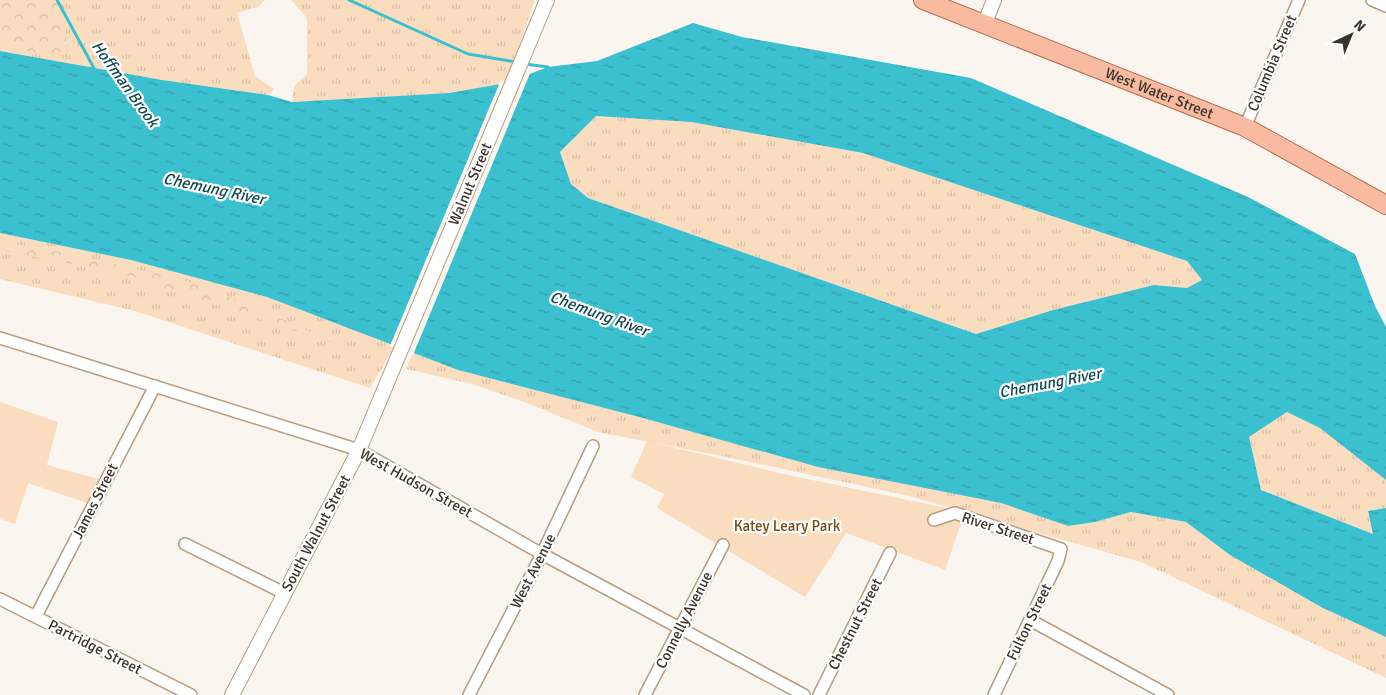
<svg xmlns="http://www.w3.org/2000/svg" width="1386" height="695" font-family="Signika,sans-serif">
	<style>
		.grass { fill: url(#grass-tufts) }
		.forest { fill: url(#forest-crowns) }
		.green { fill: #faddbf }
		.water { fill: url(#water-ripples); fill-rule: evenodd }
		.pier { fill: #fbf5ef }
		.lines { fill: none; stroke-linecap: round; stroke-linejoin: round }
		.stream { stroke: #3bc0d0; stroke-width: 3 }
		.minor-casing { stroke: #b69c80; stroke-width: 14 }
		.tertiary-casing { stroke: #b69c80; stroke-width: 16 }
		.primary-casing { stroke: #b36d4e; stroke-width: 20 }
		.minor { stroke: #fff; stroke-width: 11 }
		.tertiary { stroke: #fff; stroke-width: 14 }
		.primary { stroke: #f8bba1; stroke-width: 18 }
		.labels { text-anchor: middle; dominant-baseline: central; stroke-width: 4.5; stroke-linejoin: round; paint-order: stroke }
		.street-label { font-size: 15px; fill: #3d3227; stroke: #fff }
		.park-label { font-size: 15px; fill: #734b16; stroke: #fff }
		.water-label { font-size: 16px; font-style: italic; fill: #114a50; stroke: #fff }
	</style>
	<defs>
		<pattern id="grass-tufts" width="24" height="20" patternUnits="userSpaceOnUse" patternTransform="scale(1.25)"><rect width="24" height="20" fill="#faddbf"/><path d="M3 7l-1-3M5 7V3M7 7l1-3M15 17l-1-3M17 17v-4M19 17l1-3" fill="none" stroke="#d7bea4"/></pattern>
		<pattern id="forest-crowns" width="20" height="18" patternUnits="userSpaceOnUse" patternTransform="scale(1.25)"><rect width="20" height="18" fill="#faddbf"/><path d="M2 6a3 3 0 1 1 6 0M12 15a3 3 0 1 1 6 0" fill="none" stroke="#d7bea4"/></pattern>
		<pattern id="water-ripples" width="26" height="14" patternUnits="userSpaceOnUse" patternTransform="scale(1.25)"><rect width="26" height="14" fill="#3bc0d0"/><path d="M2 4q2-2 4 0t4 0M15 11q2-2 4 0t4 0" fill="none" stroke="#339da9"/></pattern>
	</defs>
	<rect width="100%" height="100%" fill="#fbf5ef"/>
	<g class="grass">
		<path d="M0,0h265l-7,7 -21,6 18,63 19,13 -6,6 -106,-15 -162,-29z"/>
		<path d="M291,0h244l-29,83 -57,10 -157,9 2,-16 13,-12v-56z"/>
		<path d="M596,116l95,6 172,31 324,108 15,19 -15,8 -33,-3 -101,25 -77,24 -388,-136 -17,-14 -11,-32z"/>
		<path d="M0,233l131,27 136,37 128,49 -25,42 -235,-77 -135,-32z"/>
		<path d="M413,353l45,17 185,48 175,49 183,36 67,23 27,-4 36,-10 55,10 44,33 91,52 65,30v41l-245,-116 -232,-66 -187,-40 -124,-24 -76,-31 -50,-17 -66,-15z"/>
		<path d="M1287,412l33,16 66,52v28l-18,3 5,23 -112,-44 -12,-53z"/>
	</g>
	<g class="forest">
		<path d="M0,0h54l10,12 3,34 -12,11 -55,-11z"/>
		<path d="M0,242l46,7 132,29 74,27 84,39 -218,-71 -118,-23z"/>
	</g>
	<g class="green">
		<path d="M0,402l58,20 -11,43 59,16 -13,24 -65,-22 -13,41 -15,-5z"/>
		<path d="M647,441l132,32 186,39 -20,58 -99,-37 -41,64 -148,-89 7,-14 -33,-17z"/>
	</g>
	<path class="water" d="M693,23l49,14 229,41 277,119 107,57 20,52 11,21v153l-66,-52 -33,-16 -38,25 12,53 112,44 -5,-23 18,-3v129l-65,-30 -91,-52 -44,-33 -55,-10 -36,10 -27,4 -67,-23 -183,-36 -175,-49 -185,-48 -191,-73 -136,-37 -131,-27v-182l162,29 106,15 24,7 157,-9 57,-10 42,-16 49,-6zM596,116l95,6 172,31 324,108 15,19 -15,8 -33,-3 -101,25 -77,24 -388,-136 -17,-14 -11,-32z"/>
	<path class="pier" d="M531,71l-118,284 -23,-9 110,-264z"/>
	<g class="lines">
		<g class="stream">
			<path d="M57,0l38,70"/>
			<path d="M349,0l119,54 48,8"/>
			<path d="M525,64l23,3"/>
		</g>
		<defs>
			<g id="minor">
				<path d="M1372,0l14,6"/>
				<path d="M1245,127l54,-127"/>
				<path d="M0,338l359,112 183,104 262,141"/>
				<path d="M934,520l21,-7 106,36 -3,12 -64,134"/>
				<path d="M185,544l99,49"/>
				<path d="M0,599l191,96"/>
				<path d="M36,616l119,-230"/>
				<path d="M1030,620l138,75"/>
				<path d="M469,695l73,-141 51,-108"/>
				<path d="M645,695l78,-150"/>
				<path d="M819,695l71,-142"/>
			</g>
			<g id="tertiary">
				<path d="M984,25l10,-25"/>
				<path d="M232,695l127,-245 188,-450"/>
			</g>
			<g id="primary">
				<path id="s1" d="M923,0l322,127 141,78"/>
			</g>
		</defs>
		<use href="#minor" class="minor-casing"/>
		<use href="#tertiary" class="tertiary-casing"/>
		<use href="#primary" class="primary-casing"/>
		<use href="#minor" class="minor"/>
		<use href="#tertiary" class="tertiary"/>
		<use href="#primary" class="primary"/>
	</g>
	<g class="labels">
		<g class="street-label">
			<text transform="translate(1272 63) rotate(-67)">Columbia Street</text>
			<text stroke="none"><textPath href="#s1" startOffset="254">West Water Street</textPath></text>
			<text transform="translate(470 184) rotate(-67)">Walnut Street</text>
			<text transform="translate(416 483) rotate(29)">West Hudson Street</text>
			<text transform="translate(95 501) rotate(-63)">James Street</text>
			<text transform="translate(998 528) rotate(18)">River Street</text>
			<text transform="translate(316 533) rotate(-62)">South Walnut Street</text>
			<text transform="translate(533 571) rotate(-63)">West Avenue</text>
			<text transform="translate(684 620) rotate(-63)">Connelly Avenue</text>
			<text transform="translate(1029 622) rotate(-64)">Fulton Street</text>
			<text transform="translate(855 624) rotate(-63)">Chestnut Street</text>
			<text transform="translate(95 647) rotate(27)">Partridge Street</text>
		</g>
		<g class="park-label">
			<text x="787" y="526">Katey Leary Park</text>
		</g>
		<g class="water-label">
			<text transform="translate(125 84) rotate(54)">Hoffman Brook</text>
			<text transform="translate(214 189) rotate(12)">Chemung River</text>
			<text transform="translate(599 314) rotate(20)">Chemung River</text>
			<text transform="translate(1050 383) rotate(-11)">Chemung River</text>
		</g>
	</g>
	<g transform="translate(1351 35) rotate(44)" stroke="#ffffff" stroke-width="4" paint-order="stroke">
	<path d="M0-4L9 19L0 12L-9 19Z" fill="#3d3227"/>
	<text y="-8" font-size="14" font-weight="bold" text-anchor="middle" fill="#3d3227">N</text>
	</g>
</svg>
